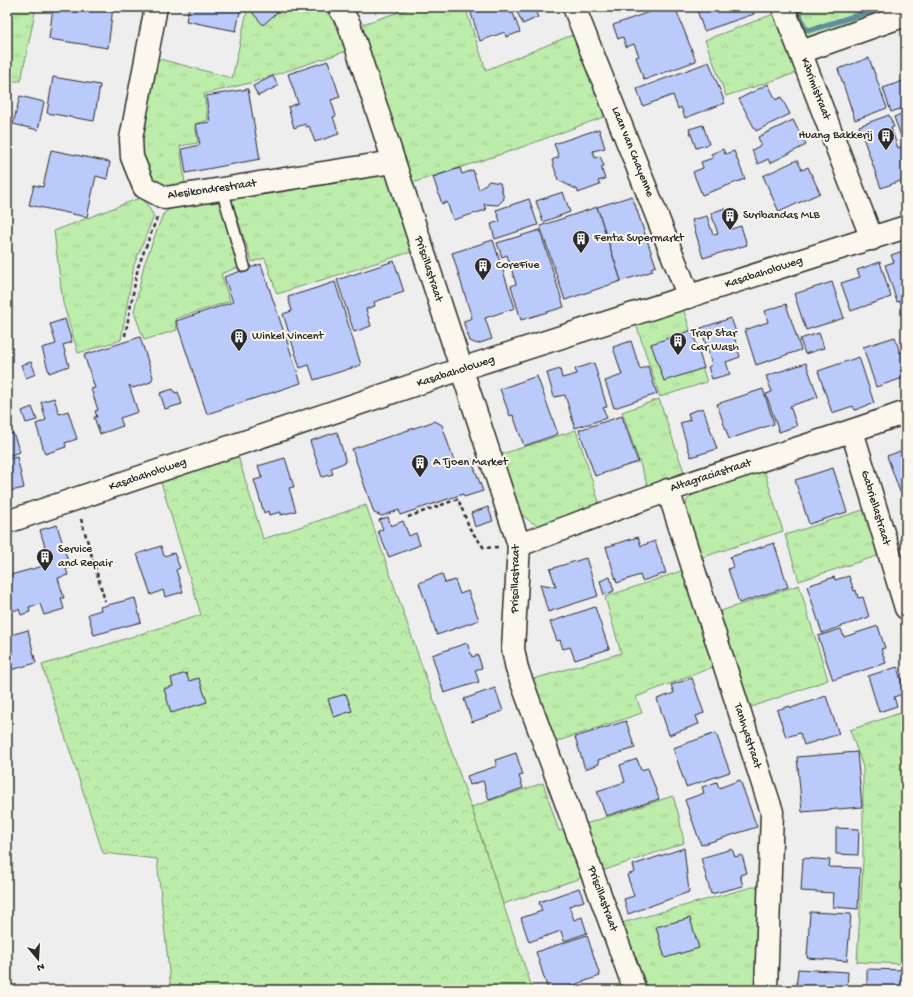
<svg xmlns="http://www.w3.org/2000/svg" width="913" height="997" font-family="'Gochi Hand',sans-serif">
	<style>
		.grass { fill: url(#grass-tufts); stroke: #748c6b }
		.forest { fill: url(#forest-crowns); stroke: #748c6b }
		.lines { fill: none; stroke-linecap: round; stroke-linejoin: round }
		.stream { stroke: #608d9b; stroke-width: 5.5 }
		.building { fill: #bacafb; stroke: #2b2b2b }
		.service-casing { stroke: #2b2b2b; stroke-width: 14 }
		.minor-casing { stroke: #2b2b2b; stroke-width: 25 }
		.tertiary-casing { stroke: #2b2b2b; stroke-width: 25 }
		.path { stroke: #2b2b2b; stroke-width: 2.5; stroke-dasharray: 4 3; stroke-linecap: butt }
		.service { stroke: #fbf7ec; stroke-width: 11 }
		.minor { stroke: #fbf7ec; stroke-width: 22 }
		.tertiary { stroke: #fbf7ec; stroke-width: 22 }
		.labels { text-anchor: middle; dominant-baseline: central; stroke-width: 4; stroke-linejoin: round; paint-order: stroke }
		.street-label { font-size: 12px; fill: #2b2b2b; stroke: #fbf7ec }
		.poi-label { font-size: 12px; fill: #2b2b2b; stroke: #fbf7ec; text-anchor: start }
	</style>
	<defs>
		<pattern id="grass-tufts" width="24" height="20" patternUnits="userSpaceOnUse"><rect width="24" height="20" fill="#bdedab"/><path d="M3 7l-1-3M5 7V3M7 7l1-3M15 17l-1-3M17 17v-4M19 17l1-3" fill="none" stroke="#a3cb93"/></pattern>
		<pattern id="forest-crowns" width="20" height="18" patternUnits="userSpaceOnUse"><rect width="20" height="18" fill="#bdedab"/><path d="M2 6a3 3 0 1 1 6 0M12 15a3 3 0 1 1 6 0" fill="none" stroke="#a3cb93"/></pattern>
	</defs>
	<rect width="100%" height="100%" fill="#eeeeef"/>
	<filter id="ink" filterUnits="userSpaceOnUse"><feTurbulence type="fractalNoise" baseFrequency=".025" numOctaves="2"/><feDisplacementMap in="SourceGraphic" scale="8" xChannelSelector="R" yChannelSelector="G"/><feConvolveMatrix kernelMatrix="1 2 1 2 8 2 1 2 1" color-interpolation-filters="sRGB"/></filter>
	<g filter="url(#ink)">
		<g class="grass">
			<path d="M7,7h29l-15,74h-14z"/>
			<path d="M248,7h83l16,44 -97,32 -46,11 4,26 -13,4 3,19 -18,3 6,44 -28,-4 -14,-15 -6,-31 14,-83 80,21z"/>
			<path d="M414,7h51l21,63 91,-37 32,82 -95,35 -108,35 -52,-158z"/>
			<path d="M789,7h117l-99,33z"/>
			<path d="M779,12l23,59 -76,25 -21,-56z"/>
			<path d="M386,173l6,7 22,71 -137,43 -12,-36 -13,4 -22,-66z"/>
			<path d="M142,197l12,19 -20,49 -13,75 -43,13 -15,-50 -9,-72z"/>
			<path d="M220,201l19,66 -18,7 9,27 -55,18 2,11 -33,10 -10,-28 10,-47 19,-51 7,-5z"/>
			<path d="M683,308l24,74 -47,15 -24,-73z"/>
			<path d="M659,399l26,76 -37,12 -26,-75z"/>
			<path d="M576,430l24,75 -56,19 -7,1 -6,-3 -9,-7 -6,-7 -17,-53z"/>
			<path d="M763,467l20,64 -86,28 -12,-48 2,-11 13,-11z"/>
			<path d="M869,508l14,46 -84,27 -14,-46z"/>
			<path d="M687,569l31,96 -82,32 6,16 -90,30 -22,-63 91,-27 -16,-56z"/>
			<path d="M799,585l29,95 -82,29 -31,-96z"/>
			<path d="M906,711v253l-49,-2 6,-101v-94l-13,-37z"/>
			<path d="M543,783l16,48 9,-3 16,49 -81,27 -32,-97z"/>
			<path d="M673,796l6,20 5,27 -85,29 -17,-47z"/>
			<path d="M752,887h10l-2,103h-118l-24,-66z"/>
		</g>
		<path class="forest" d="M238,456l25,83 103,-34 105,302 32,97 30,86h-362l-14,-131 -54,-6 -61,-188 159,-50 -40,-133z"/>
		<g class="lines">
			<path class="stream" d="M797,7l7,19 2,3 4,1 74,-23"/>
		</g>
		<g class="building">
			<path d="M53,7l29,4 1,-4h30l-5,41 -59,-9z"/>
			<path d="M189,7h52l-5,24 -50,-10z"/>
			<path d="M258,7h25l-20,18 -11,-13z"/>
			<path d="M469,7h39l3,7 2,-1 7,19 -14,5 -1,-5 -25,9z"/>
			<path d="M527,7h6l5,10 -15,7 -6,-12z"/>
			<path d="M663,7h12l21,54 -52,19 -8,-23 3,-1 -5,-12 -8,3 -3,-10 -5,2 -5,-14z"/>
			<path d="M696,7h56l2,7 -50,17z"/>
			<path d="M869,58l18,50 -32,12 -17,-51z"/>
			<path d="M328,61l12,36 -9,3 5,16 -3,1 6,17 -24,8 -6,-16 -3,1 -1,-3 -11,4 -6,-21 10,-4 -10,-29z"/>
			<path d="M709,62l16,41 -40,15 -4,-11 -3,2 -5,-14 -30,11 -6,-17z"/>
			<path d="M273,76l5,10 -20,10 -5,-10z"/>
			<path d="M53,77l47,8 -6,36 -47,-8z"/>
			<path d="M906,80v27l-15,5 -8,-24z"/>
			<path d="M768,84l8,16 5,-3 9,17 -34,17 -17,-32z"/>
			<path d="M248,89l12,70 -74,14 -4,-24 18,-4 -4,-21 14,-2 -4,-26z"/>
			<path d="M20,96l24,6 -6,28 -25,-6z"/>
			<path d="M906,112v38l-12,-33z"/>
			<path d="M889,115l5,12 -3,1 7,20 5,-2 3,7v26l-25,9 -22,-62z"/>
			<path d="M793,120l13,25 -36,18 -2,-4 -10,5 -6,-14 9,-5 -3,-8z"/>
			<path d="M703,125l6,19 -13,4 -7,-19z"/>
			<path d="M599,129l6,19 -12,3 2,7 5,-2 4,10 -3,1 4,12 -7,2 2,4 -22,8v-3l-20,-10 -6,-20 7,-3 -5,-13z"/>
			<path d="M723,149l2,5 9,-3 11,28 -43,16 -9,-23 10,-4 -2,-6 12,-4 -2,-4z"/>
			<path d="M51,150l59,12 -3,17 -11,-3 -9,41 -58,-12 5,-20 9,2z"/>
			<path d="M797,160l5,10 6,-3 12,26 -41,19 -16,-36z"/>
			<path d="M460,168l2,6 11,-4 6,20 10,-9 11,2 4,16 -6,6 -14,-1 2,6 -33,10 -6,-18 -5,2 -9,-27z"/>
			<path d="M563,192l7,20 -27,10 -7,-21z"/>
			<path d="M632,196l24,70 -5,2 2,3 -32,10 -24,-74z"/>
			<path d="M529,199l9,26 -43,14 -4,-15 9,-3 -4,-11z"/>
			<path d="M597,207l24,74 -56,19 -25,-74z"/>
			<path d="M725,208l6,21 10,-3 6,19 -44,13 -11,-38 15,-4 6,19 5,-1 -7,-21z"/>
			<path d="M540,230l24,77 -43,13 -10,-34 5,-2 -9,-29 -5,2 -5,-14z"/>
			<path d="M493,240l22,68 -30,10 7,21 -15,5 -7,-3 -6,-17v-3l8,-3 -20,-65z"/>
			<path d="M906,250v49l-9,3 -12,-37 9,-3 -3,-7z"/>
			<path d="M394,261l10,31 -30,10 1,4 -9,3 5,17 -17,6 -17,-52z"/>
			<path d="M880,262l11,35 -40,14 -10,-28 19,-6 -3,-7z"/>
			<path d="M261,264l40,119 -94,31 -31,-93 57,-19 -9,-25z"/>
			<path d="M335,282l26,83 -47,15 -5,-15 -9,3 -17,-54 9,-3 -4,-14z"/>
			<path d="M832,282l12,36 -38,12 -12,-36z"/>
			<path d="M786,304l15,46 -45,15 -11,-35 23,-8 -3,-11z"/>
			<path d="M731,318l6,17 -3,1 6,21 -14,5 4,12 -18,5 -4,-12 4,-2 -11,-37z"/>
			<path d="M65,319l7,23 -9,3 6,21 -20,7 -7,-25 14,-4 -6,-20z"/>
			<path d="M692,330l12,38 -40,13 -13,-37z"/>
			<path d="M819,333l5,15 -19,6 -5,-15z"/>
			<path d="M140,337l13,40 -2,5 -18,6 -4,-3 9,27 -18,6 3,8 -23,8 -6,-17h3l-2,-6 3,-1 -7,-21 4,-1 -11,-33z"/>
			<path d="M895,337l5,16 6,-2v26l-30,10 -13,-40z"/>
			<path d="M631,341l9,28 8,-3 9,28 -43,14 -9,-27 17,-6 -9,-28z"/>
			<path d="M859,357l15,46 -19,7 -2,-4 -21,7 -14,-42z"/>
			<path d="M31,362l5,12 -10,4 -5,-13z"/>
			<path d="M594,363l13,44 -4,1 4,10 -32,10 -10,-33 -11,2 -7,-24 13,-4 2,9 15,-4 -2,-5z"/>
			<path d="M806,363l12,34 -28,9 7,20 -18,6 -13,-38 6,-2 -6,-16z"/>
			<path d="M537,376l21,58 -34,12 -11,-31 -3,1 -10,-27z"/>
			<path d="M173,389l2,4 3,-1 4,12 -17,5 -5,-16z"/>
			<path d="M763,389l11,35 -45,15 -12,-35z"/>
			<path d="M54,398l5,16 9,-3 9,28 -12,4 1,4 -21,7 -9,-30 10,-4 -5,-18z"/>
			<path d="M32,407l5,13 -11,3 -4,-12z"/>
			<path d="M703,408l14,41 -26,8 -11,-34 10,-3 -2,-7z"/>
			<path d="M622,416l16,46 -43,14 -16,-46z"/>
			<path d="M435,421l7,4 13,39 16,-5 12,32 -19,6 -1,-3 -63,21 -1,-5 -17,6 -8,-3 -22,-64z"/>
			<path d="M337,432l9,30 -15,6 2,6 -11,3 -12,-36z"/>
			<path d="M13,433l7,19 -13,4v-21z"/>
			<path d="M906,449v41l-6,2 -13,-36z"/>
			<path d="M17,457l7,31 -17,4v-33z"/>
			<path d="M285,458l9,29 -5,1 7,23 -15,4v-3l-12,3 -1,-4 -4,2 -10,-33 8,-2 -4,-12z"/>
			<path d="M833,468l14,44 -38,12 -14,-44z"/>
			<path d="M488,507l5,14 -18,6 -4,-14z"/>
			<path d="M388,517l3,9 12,-5 6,15 7,-3 4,12 -31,12 -11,-26 5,-2 -4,-9z"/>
			<path d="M57,525l13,43 -4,1 2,6 -10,3 6,20h-3l3,11 -20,6 -4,-11 -11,3 1,5 -9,3 -2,-6 -6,2 -6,-20v-15l43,-12 -10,-34z"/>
			<path d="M638,537l3,9 14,-5 11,32 -24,8 -2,-6 -23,8 -11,-36z"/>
			<path d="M774,543l14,44 -49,16 -11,-34 5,-2 -3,-10z"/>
			<path d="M161,546l3,10 10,-3 6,15 -4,2 7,22 -18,5 -2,-7 -12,5 -14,-41z"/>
			<path d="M586,558l12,38 -50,16 -8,-28 16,3 -6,-18z"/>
			<path d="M442,574l3,9 10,-3 5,14 8,-3 11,29 -42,15 -18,-52z"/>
			<path d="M849,576l5,15 2,-1 2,8 5,-1 6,20 -47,16 -15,-47 27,-9 1,3z"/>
			<path d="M610,577l4,14 -10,4 -4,-14z"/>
			<path d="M135,598l6,24 -47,13 -6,-21 13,-4 -1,-3z"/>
			<path d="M595,607l14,42 -34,11 -5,-13 -7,2 -3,-9 -3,1 -7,-19z"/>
			<path d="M878,626l7,22 -4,1 5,14 -53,17 -15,-44 23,-7 3,8z"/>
			<path d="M28,630l8,33 -29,8v-35z"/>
			<path d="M467,643l5,14 6,-2 4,13 -7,2 4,12 -35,11 -12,-38z"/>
			<path d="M897,667l8,26 -11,4 3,9 -18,6 -11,-36z"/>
			<path d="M186,673l3,8 10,-3 8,24 -36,11 -7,-24 9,-3 -2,-8z"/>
			<path d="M692,678l12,35 -8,3 3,8 -30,11 -12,-36 17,-6 -3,-8z"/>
			<path d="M495,688l8,23 -31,11 -8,-23z"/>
			<path d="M346,694l6,17 -18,6 -6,-18z"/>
			<path d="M826,696l13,38 -35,11 -4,-12 -14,4 -9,-27 13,-4 1,2z"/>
			<path d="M626,721l9,27 -37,12 1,4 -14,5 -10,-32z"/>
			<path d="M716,733l14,39 -44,15 -13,-39z"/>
			<path d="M857,752l5,55 -60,5 -5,-55z"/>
			<path d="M516,753l7,22 -4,1 4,12 -34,12 -6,-19 -13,4 -3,-9 30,-10 -2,-6z"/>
			<path d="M637,759l4,11 7,-2 11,31 -53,17 -9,-25 28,-9 -5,-17z"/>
			<path d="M740,780l17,47 -56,18 -16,-45 19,-7 -2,-6 15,-5 2,6z"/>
			<path d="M836,828l23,1 -1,26 -22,-1z"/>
			<path d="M684,848l5,44 -61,22 -4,-15 10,-3 -7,-21 8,-3 -2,-7z"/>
			<path d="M732,849l3,8 7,-2 5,18 -7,2 3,11 -32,8 -10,-36z"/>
			<path d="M803,858l27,2 -1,7 31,1 -2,41 -25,-2 1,-14 -33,-2z"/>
			<path d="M579,888l5,13 -15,5 5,14 8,-3 5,16 -23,8 -3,-10 -32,11 -8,-24 21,-7 -3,-9z"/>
			<path d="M810,912l41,2 -4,47 -40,-3z"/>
			<path d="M690,918l9,30 -34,10 -9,-31z"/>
			<path d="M587,935l13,41 -41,14h-11l-12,-38z"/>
			<path d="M798,969l50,3 -1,18h-51z"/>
			<path d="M867,969l39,1v20h-39z"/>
		</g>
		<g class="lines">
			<defs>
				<path id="service" d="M222,189l22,77"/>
				<g id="minor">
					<path d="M156,7l-25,132 1,18 12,30 21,11 228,-36"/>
					<path d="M339,7l10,17 170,521 -6,104 4,20 118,321"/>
					<path d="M574,7l115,290"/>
					<path d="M783,7l89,232"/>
					<path d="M801,52l105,-37"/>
					<path d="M852,431l54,177"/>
					<path d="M668,490l104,322 -6,178"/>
					<path d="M519,545c50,-18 100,-38 151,-55 78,-27 158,-50 236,-78"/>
				</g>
				<path id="tertiary" d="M7,522l454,-153 445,-142"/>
			</defs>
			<use href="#service" class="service-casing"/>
			<use href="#minor" class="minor-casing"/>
			<use href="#tertiary" class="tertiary-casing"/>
			<g class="path">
				<path d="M125,336l13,-69 20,-52"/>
				<path d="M408,517l50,-18 12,30 14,19 14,-1"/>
				<path d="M81,519l24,82"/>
			</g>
			<use href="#service" class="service"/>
			<use href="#minor" class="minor"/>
			<use href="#tertiary" class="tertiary"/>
		</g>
	</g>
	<defs>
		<symbol id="building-pin" viewBox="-11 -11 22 30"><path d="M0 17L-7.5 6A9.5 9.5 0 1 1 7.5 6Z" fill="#2b2b2b" stroke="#fbf7ec"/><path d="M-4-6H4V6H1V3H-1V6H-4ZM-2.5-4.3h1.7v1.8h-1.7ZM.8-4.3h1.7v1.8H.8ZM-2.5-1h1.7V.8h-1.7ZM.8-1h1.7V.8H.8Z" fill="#fff"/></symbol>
	</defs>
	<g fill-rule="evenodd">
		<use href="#building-pin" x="876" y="126" width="20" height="27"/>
		<use href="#building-pin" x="720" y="206" width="20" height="27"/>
		<use href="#building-pin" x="571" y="229" width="20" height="27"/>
		<use href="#building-pin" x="473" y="256" width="20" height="27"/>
		<use href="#building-pin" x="229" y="327" width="20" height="27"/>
		<use href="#building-pin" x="668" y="331" width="20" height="27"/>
		<use href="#building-pin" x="410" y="453" width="20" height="27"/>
		<use href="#building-pin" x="35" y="547" width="20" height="27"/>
	</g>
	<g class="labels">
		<g class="street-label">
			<text transform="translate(815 89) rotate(69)">Kibrimistraat</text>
			<text transform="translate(632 152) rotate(68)">Laan van Chayenne</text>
			<text transform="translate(212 190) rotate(-8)">Alesikondrestraat</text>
			<text transform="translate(428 269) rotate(72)">Priscillastraat</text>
			<text transform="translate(764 273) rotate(-18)">Kasabaholoweg</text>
			<text transform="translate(456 372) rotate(-18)">Kasabaholoweg</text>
			<text transform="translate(148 475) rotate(-19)">Kasabaholoweg</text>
			<text transform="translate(711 476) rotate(-18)">Altagraciastraat</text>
			<text transform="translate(875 508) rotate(73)">Gabriellastraat</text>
			<text transform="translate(516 579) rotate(-89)">Priscillastraat</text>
			<text transform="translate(747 736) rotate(72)">Tanhyastraat</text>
			<text transform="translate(602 899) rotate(70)">Priscillastraat</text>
		</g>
		<g class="poi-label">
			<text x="873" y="136" text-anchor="end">Huang Bakkerij</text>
			<text x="743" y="216">Suribandas MLB</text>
			<text x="594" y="239">Fenta Supermarkt</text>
			<text x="496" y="266">CoreFive</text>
			<text x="691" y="334">Trap Star<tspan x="691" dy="14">Car Wash</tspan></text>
			<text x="252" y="337">Winkel Vincent</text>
			<text x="433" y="463">A Tjoen Market</text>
			<text x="58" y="550">Service<tspan x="58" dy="14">and Repair</tspan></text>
		</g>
	</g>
	<rect width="913" height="997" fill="none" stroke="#fbf7ec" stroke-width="24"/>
	<rect x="12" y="12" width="889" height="973" fill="none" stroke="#2b2b2b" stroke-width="1.5" filter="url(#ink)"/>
	<g transform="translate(38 959) rotate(162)" stroke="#fbf7ec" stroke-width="3" paint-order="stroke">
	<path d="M0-3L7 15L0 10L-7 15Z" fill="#2b2b2b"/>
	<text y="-6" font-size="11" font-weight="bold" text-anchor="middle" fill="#2b2b2b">N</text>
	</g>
</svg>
